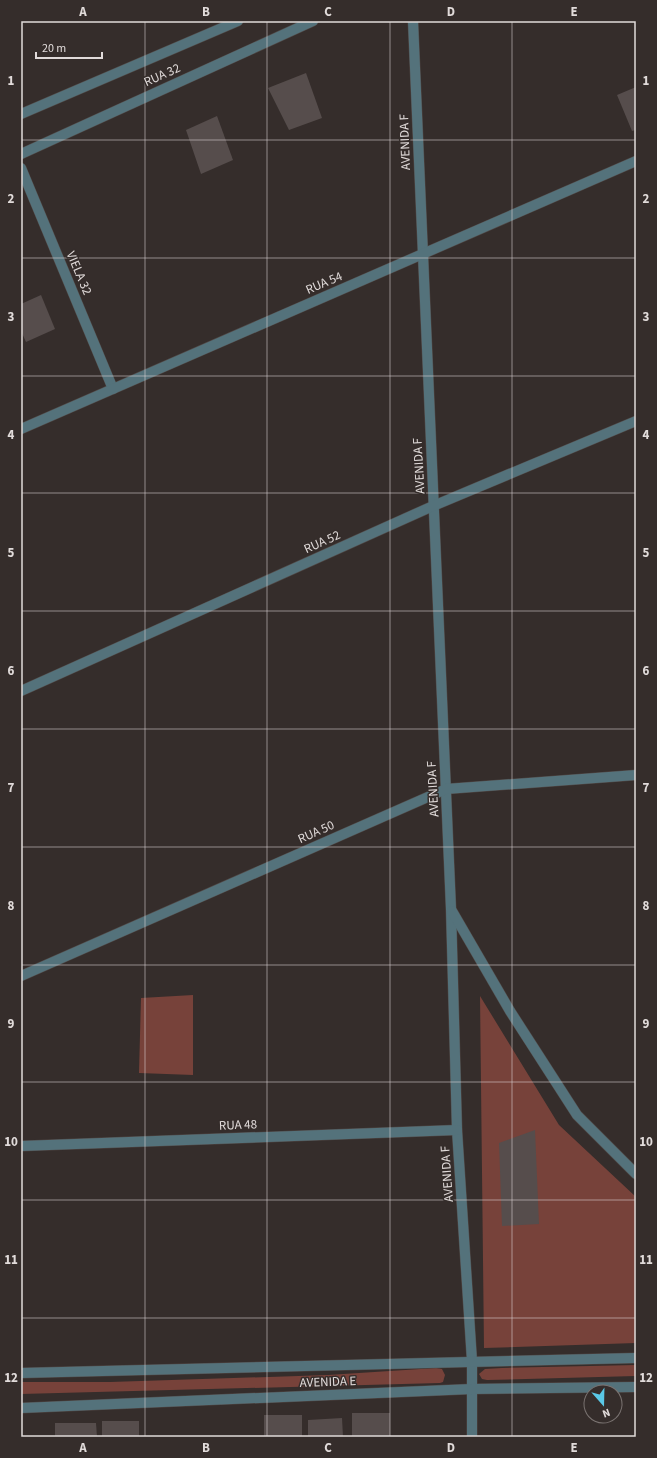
<svg xmlns="http://www.w3.org/2000/svg" width="657" height="1458" font-family="'Source Sans 3',sans-serif">
	<style>
		.green { fill: #77423a }
		.building { fill: #564d4c }
		.lines { fill: none; stroke-linecap: round; stroke-linejoin: round }
		.minor-casing { stroke: #514947; stroke-width: 11 }
		.minor { stroke: #54727b; stroke-width: 10 }
		.grid { fill: none; stroke: #e1dbda; stroke-width: 1; stroke-opacity: 0.55 }
		.labels { text-anchor: middle; dominant-baseline: central; stroke-width: 3; stroke-linejoin: round; paint-order: stroke }
		.street-label { font-size: 13px; fill: #e1dbda; stroke: #352d2b }
		.neatline { fill: none; stroke: #e1dbda; stroke-width: 1.5 }
		.grid-label { font-size: 13px; text-anchor: middle; font-weight: bold; fill: #e1dbda }
	</style>
	<rect width="100%" height="100%" fill="#352d2b"/>
	<g class="green">
		<path d="M193,995v80l-54,-2 2,-75z"/>
		<path d="M480,996l79,129 77,72v146l-152,5z"/>
		<path d="M636,1365v11l-149,4 -5,-1 -3,-5 6,-5 17,-1z"/>
		<path d="M436,1368l6,1 3,6 -2,7 -3,1 -419,11v-12h89l218,-7z"/>
	</g>
	<g class="building">
		<path d="M306,73l16,45 -33,12 -21,-42z"/>
		<path d="M636,87v43l-4,1 -15,-36z"/>
		<path d="M217,116l16,44 -32,14 -15,-44z"/>
		<path d="M41,295l14,34 -29,13 -5,-11v-27z"/>
		<path d="M535,1130l4,94 -37,2 -3,-83z"/>
		<rect x="352" y="1413" width="38" height="24"/>
		<rect x="264" y="1415" width="38" height="22"/>
		<path d="M342,1418l1,19h-35v-17z"/>
		<rect x="102" y="1421" width="37" height="16"/>
		<path d="M55,1423h41l1,14h-42z"/>
	</g>
	<g class="lines">
		<defs>
			<g id="minor">
				<path d="M413,21l38,888 6,221 15,231v76"/>
				<path d="M21,114l217,-93"/>
				<path d="M21,154l292,-133"/>
				<path d="M21,168l92,221"/>
				<path d="M21,429l615,-268"/>
				<path d="M21,691l412,-185 203,-85"/>
				<path d="M452,911l58,100 67,104 59,59"/>
				<path d="M21,976l425,-187 190,-14"/>
				<path d="M21,1146l436,-16"/>
				<path d="M21,1373l615,-15"/>
				<path d="M21,1408l451,-19 164,-2"/>
			</g>
		</defs>
		<use href="#minor" class="minor-casing"/>
		<use href="#minor" class="minor"/>
	</g>
	<path class="grid" d="M145,21v1416M267,21v1416M390,21v1416M512,21v1416M21,140h615M21,258h615M21,376h615M21,493h615M21,611h615M21,729h615M21,847h615M21,965h615M21,1082h615M21,1200h615M21,1318h615"/>
	<g class="labels">
		<g class="street-label">
			<text transform="translate(162 75) rotate(-24)">RUA 32</text>
			<text transform="translate(405 142) rotate(-92)">AVENIDA F</text>
			<text transform="translate(79 273) rotate(67)">VIELA 32</text>
			<text transform="translate(324 283) rotate(-23)">RUA 54</text>
			<text transform="translate(419 466) rotate(-93)">AVENIDA F</text>
			<text transform="translate(322 542) rotate(-24)">RUA 52</text>
			<text transform="translate(433 789) rotate(-93)">AVENIDA F</text>
			<text transform="translate(316 832) rotate(-24)">RUA 50</text>
			<text transform="translate(238 1125) rotate(-2)">RUA 48</text>
			<text transform="translate(447 1174) rotate(-94)">AVENIDA F</text>
			<text transform="translate(328 1382) rotate(-2)">AVENIDA E</text>
		</g>
	</g>
	<rect width="657" height="1458" fill="none" stroke="#352d2b" stroke-width="44"/>
	<g transform="translate(603 1404) rotate(160)"><circle r="19" fill="#352d2b" stroke="#7a7371"/>
	<path d="M0-3L7 15L0 10L-7 15Z" fill="#5ac8e6"/>
	<text y="-6" font-size="11" font-weight="bold" text-anchor="middle" fill="#e1dbda">N</text>
	</g>
	<path d="M36 52v6h66v-6" fill="none" stroke="#e1dbda" stroke-width="2"/>
	<text x="42" y="52" font-size="12" fill="#e1dbda" stroke="#352d2b" stroke-width="3" paint-order="stroke">20 m</text>
	<rect x="22" y="22" width="613" height="1414" class="neatline"/>
	<g class="grid-label">
		<text x="83" y="16">A</text>
		<text x="206" y="16">B</text>
		<text x="328" y="16">C</text>
		<text x="451" y="16">D</text>
		<text x="574" y="16">E</text>
		<text x="11" y="85">1</text>
		<text x="646" y="85">1</text>
		<text x="11" y="203">2</text>
		<text x="646" y="203">2</text>
		<text x="11" y="321">3</text>
		<text x="646" y="321">3</text>
		<text x="11" y="439">4</text>
		<text x="646" y="439">4</text>
		<text x="11" y="557">5</text>
		<text x="646" y="557">5</text>
		<text x="11" y="675">6</text>
		<text x="646" y="675">6</text>
		<text x="11" y="792">7</text>
		<text x="646" y="792">7</text>
		<text x="11" y="910">8</text>
		<text x="646" y="910">8</text>
		<text x="11" y="1028">9</text>
		<text x="646" y="1028">9</text>
		<text x="11" y="1146">10</text>
		<text x="646" y="1146">10</text>
		<text x="11" y="1264">11</text>
		<text x="646" y="1264">11</text>
		<text x="11" y="1382">12</text>
		<text x="646" y="1382">12</text>
		<text x="83" y="1452">A</text>
		<text x="206" y="1452">B</text>
		<text x="328" y="1452">C</text>
		<text x="451" y="1452">D</text>
		<text x="574" y="1452">E</text>
	</g>
</svg>
